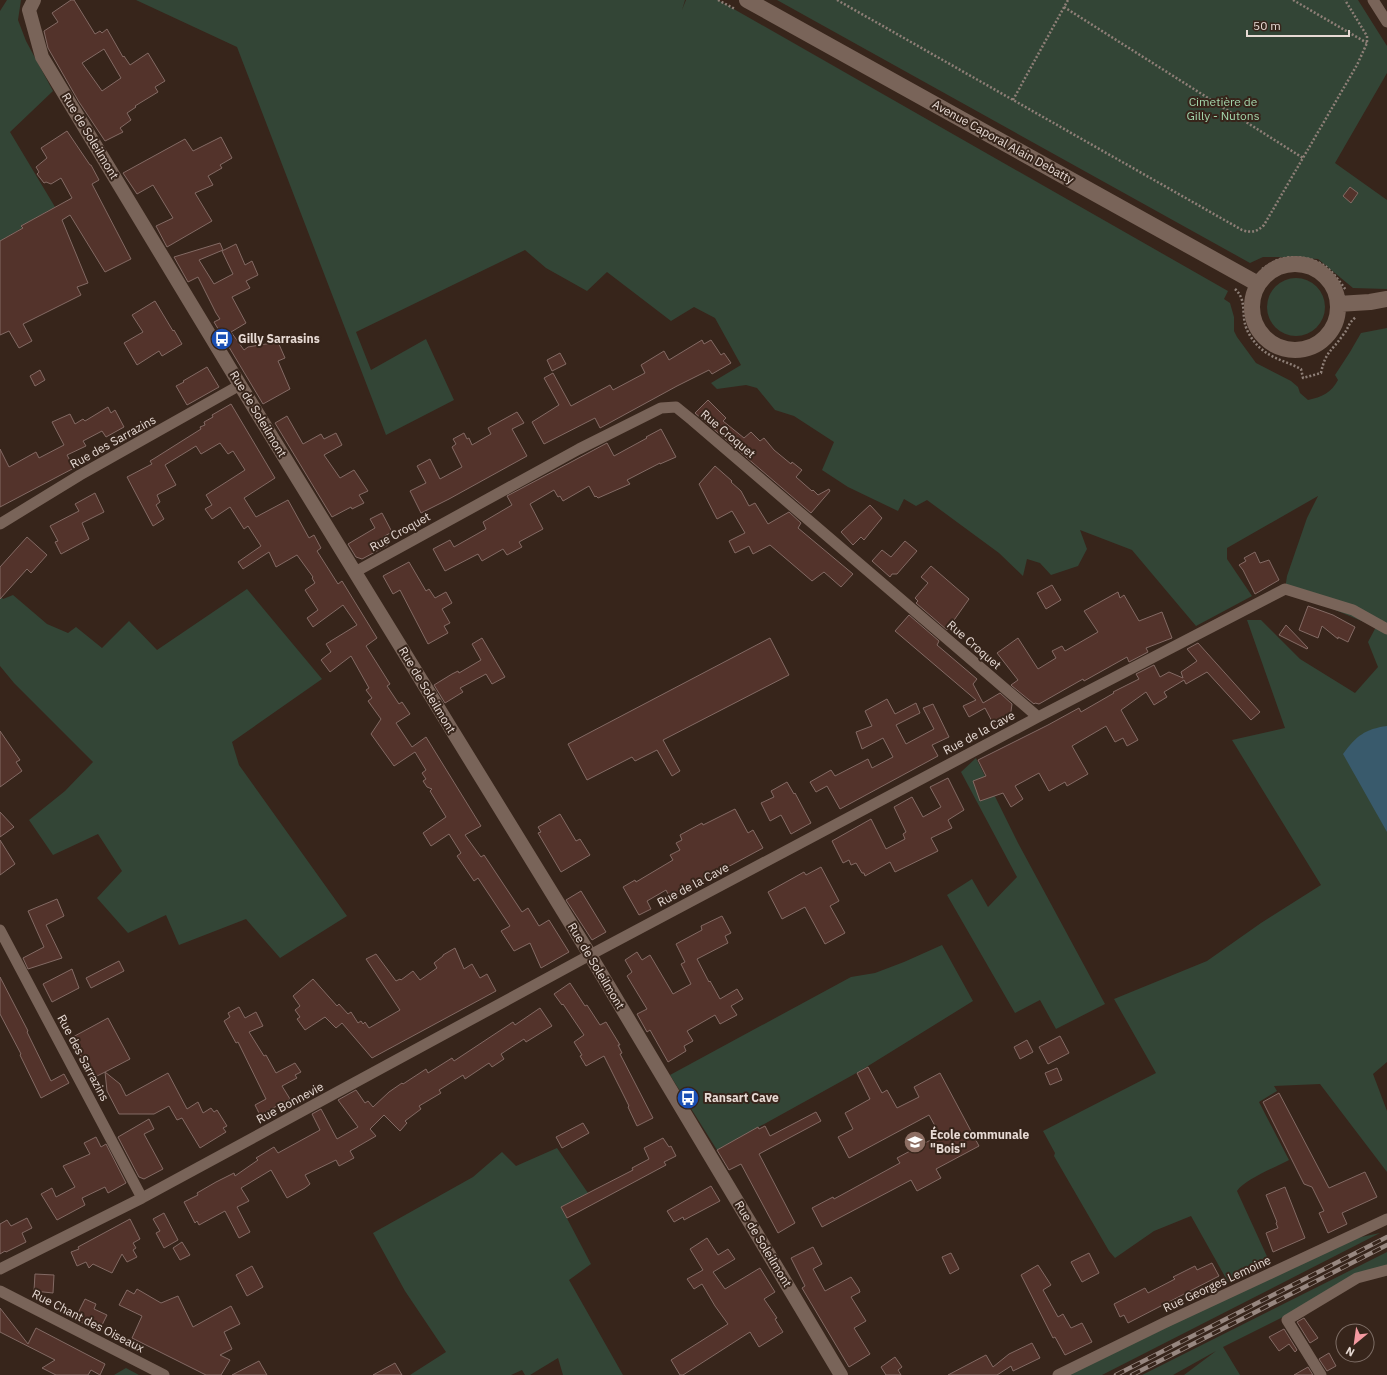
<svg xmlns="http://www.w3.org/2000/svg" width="1387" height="1375" font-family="'IBM Plex Sans',sans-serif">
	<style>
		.green { fill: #334536 }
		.water { fill: #395a6c }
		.building { fill: #53332b; stroke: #836a64; fill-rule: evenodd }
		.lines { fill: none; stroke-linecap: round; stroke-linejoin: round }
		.path { stroke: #8e7f77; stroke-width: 2.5; stroke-dasharray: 2 2; stroke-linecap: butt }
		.minor { stroke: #796459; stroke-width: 11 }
		.tertiary { stroke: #796459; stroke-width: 14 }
		.secondary { stroke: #796459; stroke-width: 16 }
		.rail-casing { stroke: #978780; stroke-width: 4.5 }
		.rail { stroke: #37251b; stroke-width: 3; stroke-dasharray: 9; stroke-linecap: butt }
		.labels { text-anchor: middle; stroke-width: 4; stroke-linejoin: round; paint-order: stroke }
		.park-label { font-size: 12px; fill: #a4d6ac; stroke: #37251b }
		.street-label { font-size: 12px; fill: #e7dad4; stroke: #37251b }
		.poi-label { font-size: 12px; font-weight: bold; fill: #e7dad4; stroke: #37251b; text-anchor: start }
	</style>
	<rect width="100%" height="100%" fill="#37251b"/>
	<!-- green -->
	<path class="green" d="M7,0H21L18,20L26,41L53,91L10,132L55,207L21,226L22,228L0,241V11Z
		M136,0H685L682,10L686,0H718L1228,291L1224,299L1230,303L1234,317V331L1237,337L1256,363L1291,381L1298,387L1300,393L1308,400C1322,397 1331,393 1338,380L1335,375L1350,352L1361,333L1387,328V1062L1373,1074L1387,1111V1172L1320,1084L1274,1086L1277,1091L1259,1102L1289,1160C1276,1167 1244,1180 1237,1191L1270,1263L1228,1282L1191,1216L1154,1231L1115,1258L1109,1251L1054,1156L1055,1153L1043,1131L1156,1073L1114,999L1207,961L1261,923L1321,885L1232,740L1285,728L1247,620H1261L1300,659L1355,693L1378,667L1368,642L1376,627L1285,589L1287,576L1307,518L1318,496L1227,548V559L1252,596L1196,626L1132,550L1080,530L1087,549L1078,566L1051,575L1040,563L1027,559L1023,576L999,553L927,500L916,506L904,499L898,511L848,487L822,470L834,442L794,416L775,410L757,388L746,385L717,389L711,383L741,365L715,318L694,307L671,321L607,272L587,291L546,268L525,250L356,332L371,370L426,339L454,400L386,435L237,47Z
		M777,0H1358L1387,46V73L1335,163L1387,200V289L1353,288L1318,259L1280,257H1263L1250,263Z
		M1267 307a29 29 0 1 1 58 0a29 29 0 1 1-58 0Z
		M247,589L322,679L232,742L239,765L347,916L280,958L246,919L179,945L166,915L128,933L97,898L122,871L98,834L53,855L29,820L65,791L93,762L14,683L0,666V596L3,599L13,595L47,624L68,633L76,627L102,648L129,621L157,650Z
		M976,758L1018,843L1105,1004L1056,1029L1040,1000L1015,1013L947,895L972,879L988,907L1017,877L961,772Z
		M942,945L973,1001L860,1071L717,1150L670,1075L851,977L875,973L904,962Z
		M557,1148L588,1193L561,1207L591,1264L569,1280L623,1375H563L558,1358L530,1375H525L522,1370L511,1375H410L446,1352L405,1291L373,1233L473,1177L502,1152L516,1166Z
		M1380,1233L1102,1375H1058L1338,1242Z
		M1387,1252V1271L1357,1280L1223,1347L1240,1375H1184L1216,1351L1173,1375H1142Z
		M126,1368L139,1375H114Z"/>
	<!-- water -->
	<path class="water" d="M1387,726V832L1343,754C1356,736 1365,729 1387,726Z"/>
	<!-- building -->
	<path class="building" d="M71,0H74L95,34L100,31L102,33L107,29L123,57L124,56L130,65L148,53L165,81L155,87L158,92L135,106L136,107L127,113L131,120L120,128L123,132L105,141L79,102L48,48L44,31L58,22L52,13ZM104,49L121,78L102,91L82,63Z
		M67,131L90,165H91L99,180L92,184L131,259L105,272L70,215L62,220L88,283L77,287L81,295L23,324L32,341L19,348L9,331L0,335V241L23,228L21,226L72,198L61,178L51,184L46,182L44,183L37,174L39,172L36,167L47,158L41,148Z
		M221,137L232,158L220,165L222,168L208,176L213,185L195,193L212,221L167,247L156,226L173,218L153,185L137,194L123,173L185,139L193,151Z
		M1350,187L1358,193L1351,203L1343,196Z
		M220,243L223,250L199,260L214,284L233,274L222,251L236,244L245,265L252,261L258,275L246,281L250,288L232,297L246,323L231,332L244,350L248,347L278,342L285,358L278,361L290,389L263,404L214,322L220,319L216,313L198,277L188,282L174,257Z
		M155,301L173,331L174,330L182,344L162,356L159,351L137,365L124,343L143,332L132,315Z
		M702,340L704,344L711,340L721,355L724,353L731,363L712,374L709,370L677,386L600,428L595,418L544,444L532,422L559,405L544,378L553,373L571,406L610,385L613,390L645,373L641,365L664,351L669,360Z
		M560,353L566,364L552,371L547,360Z
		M207,367L219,387L187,405L176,386L184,382L183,381Z
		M40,370L45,380L35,386L30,376Z
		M708,400L726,418L723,421L744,438L751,432L760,441L764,438L774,450L791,464L792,462L802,470L796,477L812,491L813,490L818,495L829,489L830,491L811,513L695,413Z
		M231,404L275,478L244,498L256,517L288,500L309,538L314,535L321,548L317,551L338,584L342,581L377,638L366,646L390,684L387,686L399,704L402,702L410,714L396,723L412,747L426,737L481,826L465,835L481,857L484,855L522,912L528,908L539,926L549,920L569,952L541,968L530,943L514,951L501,931L510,926L478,878L474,881L457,856L461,853L449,834L431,846L423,833L446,817L430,791L432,789L427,787L423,781L426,779L422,773L426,770L415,752L394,766L371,734L381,719L368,701L372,698L366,690L369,688L351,656L330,672L321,660L331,652L326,644L357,625L343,605L313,627L307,618L318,610L305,590L315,583L312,578L313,577L297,555L276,567L269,552L243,569L238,562L261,546L248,526L244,529L230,507L212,519L205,509L212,505L206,495L245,470L233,451L228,454L220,443L201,454L196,446L165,465L176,485L157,495L160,502L156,505L164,519L153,526L127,477L152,464L150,461L155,458L201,429L200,427L205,425L204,422L213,417L212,415Z
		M108,407L111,413L115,410L124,427L106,437L102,431L83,441L86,446L67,455L74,468L0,507V449L9,467L36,452L39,458L64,445L52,422L70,414L75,424L83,419L85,421Z
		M517,412L524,423L512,429L527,456L449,499L421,513L410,491L426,483L417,466L430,459L440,479L462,467L452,447L456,444L453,439L464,433L467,439L469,438L472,445L491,434L488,428Z
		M287,416L303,444L321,434L324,439L336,433L342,445L324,455L340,478L354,470L368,491L359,495L364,503L352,509L351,507L332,517L275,423Z
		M661,429L676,457L660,464V463L627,480L630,484L598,498L596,496L595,497L589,486L563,501L560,496L558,497L554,490L530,504L543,529L519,542L522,547L507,555L503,549L482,561L478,554L445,571L433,549L450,540L454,547L486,529L483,522L512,505L507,496L607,443L614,456L647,438L646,437Z
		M715,466L732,481L731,482L741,491L749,506L755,503L768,524L789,512L801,523L798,528L853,574L841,587L824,572L812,581L770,545L753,554L749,546L735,553L729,541L745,533L732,511L717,519L699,484Z
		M95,493L104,512L82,523L89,539L61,554L55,542L58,541L50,526L79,511L75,504Z
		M870,505L882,518L864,540L861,537L853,545L841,532Z
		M382,513L392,532L383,537L388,545L362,559L356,557L348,544L375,528L370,519Z
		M27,537L47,555L31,573L27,569L0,599V567Z
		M905,541L917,551L897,574H892L890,577L872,561L882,550L891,557Z
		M1255,552L1260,563L1269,560L1279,580L1255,594L1243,570L1239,565L1246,561L1244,558Z
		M409,562L426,591L429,589L435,598L446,592L452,603L442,609L450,623L444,626L448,633L428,644L400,590L393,594L383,576Z
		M931,566L969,599L947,630L916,603L918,601L915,598L928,583L921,577Z
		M1052,585L1061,600L1046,609L1037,593Z
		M1118,592L1120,598L1124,595L1139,621L1162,612L1172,638L1146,648L1148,652L1129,662L1127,657L1084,681L1083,679L1039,704L1035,703L1034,704L1012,686L1011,685L1018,680L997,653L1018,638L1038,669L1056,658L1052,651L1062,646L1065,651L1098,632L1084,611Z
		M1308,606L1333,615L1355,627L1348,642L1338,637V639L1322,626L1318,638L1299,630Z
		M909,615L939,641L937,645L977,679L973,684L983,703L1000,693L1012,704L1010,719L995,727L985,708L969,717L963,706L976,700L895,631Z
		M1286,625L1308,648L1307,649L1279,635Z
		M482,638L505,677L492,684L486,674L460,688L463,692L445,703L434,685L452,674L458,671L459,673L481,660L472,644Z
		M770,638L789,675L663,740L680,771L672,776L657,750L635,761L632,757L587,780L568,744Z
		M1198,643L1260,712L1251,720L1207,672L1186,684L1184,680L1164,692L1167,697L1154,705L1146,692L1121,710L1138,740L1127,746L1123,738L1115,742L1106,726L1072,746L1088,774L1067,786L1065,782L1049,791L1039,773L1015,786L1023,799L1011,807L1003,793L980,801L973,781L986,776L978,760L1048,725L1079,708L1081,712L1114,693L1113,692L1139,679L1136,674L1154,665L1160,677L1169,672L1183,678L1181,672L1197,661L1187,649Z
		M887,699L895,714L916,703L920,713L896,725L906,744L934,729L923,708L933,704L949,737L932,745L938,756L840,809L827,786L816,792L810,782L831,770L835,776L868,759L872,768L893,757L883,738L862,749L856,732L872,726L865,711Z
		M0,731L20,760L16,762L22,771L0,787Z
		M948,778L964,810L948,820L952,828L931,838L938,851L895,872L890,862L865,876L864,873H862L856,863L851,865L849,860L843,863L832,841L871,819L886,849L905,839L903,834L906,832L894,807L912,797L923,817L941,807L930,787Z
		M787,782L794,794L795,793L811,823L791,834L781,815L770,821L761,803L774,797L771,791Z
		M735,809L748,833L753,830L763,848L670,898L666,890L647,901L651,909L639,915L623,887L635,880L636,882L673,860L670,855L680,850L676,843L682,840L680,835L702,823L703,825Z
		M0,812L14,827L0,837Z
		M560,814L576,841L580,839L590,855L561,872L538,833L541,832L538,827Z
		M0,840L15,864L0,875Z
		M821,867L839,901L830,906L845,933L825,944L805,907L782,919L768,892L804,872L806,875Z
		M581,891L606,932L592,940L566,900Z
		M57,899L64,916L46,925L62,958L28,969L23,958L44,947L28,911Z
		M722,916L731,933L725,936L728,943L697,959L709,982L710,981L720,999L737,989L743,999L731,1006L737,1015L720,1024L715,1015L687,1031L693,1041L684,1046L686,1051L668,1062L650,1030L647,1032L637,1014L647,1009L627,976L632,972L625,960L637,952L642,960L650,955L673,994L691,984L681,964L685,962L676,944L702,930L701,926Z
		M455,948L464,969L472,964L480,978L487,974L496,991L372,1058L342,1023L336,1028L325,1017L305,1030L297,1019L300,1017L295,1010L300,1006L293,996L313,979L337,1006L339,1004L348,1014L351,1012L358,1023L361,1021L363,1024L365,1022L369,1028L400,1010L366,959L376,954L396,981L400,979L401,980L413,971L420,980L437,968L434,963L443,956V955Z
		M119,961L124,971L91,988L86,978Z
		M72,969L79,988L52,1002L43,984Z
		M0,977L28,1031L27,1032L51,1081L64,1074L69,1083L41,1098L20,1055L21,1054L0,1014Z
		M570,983L585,1006L587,1005L600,1025L606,1022L620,1045H618L622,1053L620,1054L653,1118L637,1126L628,1107L629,1106L604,1056L586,1066L580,1056L582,1055L574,1042L584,1035L563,1004L562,1005L554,994Z
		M239,1007L245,1018L256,1012L263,1026L249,1032L264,1056L266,1055L276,1073L295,1063L301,1072L295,1075L297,1078L282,1086L290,1099L260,1115L255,1105L266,1099L238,1042L236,1043L224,1021L230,1017L228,1013Z
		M540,1008L552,1026L526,1042L524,1039L501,1054L504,1059L492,1067L489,1063L465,1079L463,1075L439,1090L441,1093L419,1106L421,1109L405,1121L407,1123L400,1131L384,1115L370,1129L376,1136L350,1151L354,1158L339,1166L336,1160L305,1175L310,1184L305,1188L287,1198L271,1170L241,1188L249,1201L237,1207L250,1232L239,1238L225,1211L199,1225L197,1221L195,1223L184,1202L198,1195L197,1193L216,1182L234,1173L235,1176L258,1160L256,1158L274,1147L278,1153L320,1130L312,1114L321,1109L337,1139L358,1127L338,1100L356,1090L365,1103L368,1101L373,1107L389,1092L402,1083L403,1084L426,1069L428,1073L452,1058L454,1061L513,1022L515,1025Z
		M108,1018L130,1059L105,1072L120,1084L126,1096L168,1073L187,1109L198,1102L203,1113L211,1108L214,1112L217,1110L227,1126L223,1128L226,1132L200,1148L182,1118L177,1120L169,1106L154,1114H119L107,1091L105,1072L93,1078L71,1038Z
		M1060,1036L1069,1053L1048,1064L1039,1047Z
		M1027,1040L1033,1052L1020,1059L1014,1047Z
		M868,1067L882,1093L887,1090L897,1108L919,1097L914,1087L940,1073L979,1146L936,1169L941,1178L917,1191L911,1180L822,1227L812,1208L833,1197L834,1199L900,1163L897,1158L940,1135L929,1115L849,1158L838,1137L853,1129L845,1113L870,1099L857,1073Z
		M1057,1068L1062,1080L1050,1085L1045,1073Z
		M1279,1093L1329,1188L1365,1172L1377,1197L1342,1213L1347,1224L1328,1233L1319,1213L1324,1211L1312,1187L1304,1184L1263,1102Z
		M816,1112L821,1121L759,1154L795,1223L778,1233L741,1164L729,1170L717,1150L758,1127L759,1129L765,1126L770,1136Z
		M149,1119L154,1129L144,1134L163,1169L144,1179L139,1177L118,1137Z
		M583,1123L589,1133L562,1148L556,1137Z
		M96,1137L101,1147L106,1144L126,1183L108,1193L105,1187L82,1198L85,1205L57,1220L41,1194L52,1188L56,1197L75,1187L63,1166L90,1154L84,1143Z
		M663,1138L669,1147L671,1146L676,1156L664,1162L666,1165L567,1218L561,1207L633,1170L632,1168L649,1159L644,1148Z
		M711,1186L720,1201L684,1220L683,1217L674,1222L667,1211Z
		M1285,1187L1305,1238L1273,1252L1266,1233L1278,1228L1276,1223L1277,1222L1266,1195Z
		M164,1213L178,1240L164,1248L156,1233L160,1231L153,1219Z
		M27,1218L32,1228L22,1233L26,1242L6,1252L5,1251L0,1254V1224L7,1220L11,1226Z
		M130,1219L140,1239L133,1243L136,1248L133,1250L137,1257L127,1262L122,1254L112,1273L93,1264L89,1268L86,1262L77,1266L71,1252L79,1249L78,1247Z
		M707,1238L718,1255L728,1249L735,1259L713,1272L725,1289L760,1268L775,1292L764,1299L777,1318L775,1319L783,1332L759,1347L750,1332L683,1375H680L671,1360L728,1324L715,1306L702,1284L694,1289L687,1279L703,1270L690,1249Z
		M182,1242L190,1255L180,1260L173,1248Z
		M813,1247L822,1264L813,1269L825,1291L851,1277L859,1289L860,1292L851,1297L866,1321L854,1328L870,1354L849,1367L802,1288L805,1286L791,1258Z
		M951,1253L959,1269L950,1274L942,1257Z
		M1089,1253L1099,1273L1082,1282L1071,1262Z
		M1212,1263L1219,1276L1128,1323L1124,1315L1120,1317L1114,1304L1145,1288L1148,1293L1175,1279L1173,1277L1195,1266L1197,1270Z
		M1038,1265L1051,1285L1043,1290L1058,1317L1063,1314L1071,1328L1082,1323L1092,1342L1065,1355L1055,1337L1053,1338L1021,1275Z
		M252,1266L263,1287L247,1296L236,1275Z
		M35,1274L54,1275L53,1293L34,1291Z
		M137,1289L161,1303L178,1296L193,1327L231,1306L240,1324L224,1332L232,1349L220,1355L230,1360L221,1375H206L132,1338L142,1316L119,1305L127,1290L134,1294Z
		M85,1299L96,1304L94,1309L107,1315L99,1331L75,1319Z
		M0,1308L28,1344L36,1328L105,1364L100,1375L91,1370L88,1375H56L42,1368L55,1360L0,1332Z
		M1304,1318L1318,1338L1310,1343L1297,1322Z
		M1284,1329L1297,1350L1295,1352L1289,1344L1279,1351L1269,1337Z
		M1032,1343L1040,1358L1013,1371L1011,1366L997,1375H948L986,1355L993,1367L1009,1354Z
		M1329,1353L1336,1366L1327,1371L1319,1359Z
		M895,1357L902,1367L898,1370L901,1375H886L881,1367Z
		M259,1361L267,1375H232Z
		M395,1363L402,1375H373Z
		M1308,1367L1313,1375H1294Z"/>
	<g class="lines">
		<!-- path -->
		<path class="path" d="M718,0L735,9
			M837,0L1242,230C1251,233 1257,232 1264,225L1357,65L1367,43V36L1345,0
			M1293,0L1367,43
			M1064,7L1303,158
			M1013,100L1068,0
			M1262,269C1266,267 1271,263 1275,261C1290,254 1312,257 1325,266C1333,272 1340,282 1346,290
			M1235,289C1246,299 1242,311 1245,324C1246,329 1250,336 1253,340C1266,358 1284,360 1301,369L1303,378L1321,373C1325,352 1332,351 1343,335C1349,328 1348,323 1356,317"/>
		<!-- minor -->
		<path class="minor" d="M1373,0L1387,22
			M0,524L80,475L240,385
			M355,572L579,449L661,408L676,407L692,420L1038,717
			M0,930L142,1198
			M0,1269L142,1198L590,955L1038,717L1285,589L1353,610L1387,629
			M0,1291L164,1375
			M1058,1375L1164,1323L1387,1219
			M1321,1375L1287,1320L1357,1278L1387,1270"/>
		<!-- tertiary -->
		<path class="tertiary" d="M34,0L29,10L42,57L240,385L590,955L841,1375"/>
		<!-- secondary -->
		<path class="secondary" d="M747,0L1258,284
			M1252 307a43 43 0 1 1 86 0a43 43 0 1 1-86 0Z
			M1338,304L1370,302L1387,299"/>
		<!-- rail casing -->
		<g class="rail-casing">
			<path id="rail" d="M1116,1375L1387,1237
				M1132,1375L1387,1245"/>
		</g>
		<!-- rail -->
		<use href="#rail" class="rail"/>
	</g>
	<!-- icons -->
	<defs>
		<g id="bus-disc" transform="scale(1.15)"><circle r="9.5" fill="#1a4fb4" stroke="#37251b"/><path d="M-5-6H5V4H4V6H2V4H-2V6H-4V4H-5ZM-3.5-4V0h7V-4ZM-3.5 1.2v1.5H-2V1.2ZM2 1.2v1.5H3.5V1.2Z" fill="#fff"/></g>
		<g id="school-disc" transform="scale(1.15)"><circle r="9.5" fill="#8d6e63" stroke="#37251b"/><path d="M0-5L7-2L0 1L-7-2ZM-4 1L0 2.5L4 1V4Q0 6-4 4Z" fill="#fff"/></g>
	</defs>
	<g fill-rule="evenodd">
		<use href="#bus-disc" x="222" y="339"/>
		<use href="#bus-disc" x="688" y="1098"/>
		<use href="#school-disc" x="915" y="1142"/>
	</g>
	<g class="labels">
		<!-- park labels -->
		<g class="park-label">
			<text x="1223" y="106">Cimetière de<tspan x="1223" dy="14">Gilly - Nutons</tspan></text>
		</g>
		<!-- street labels -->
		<g class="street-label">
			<text transform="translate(90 136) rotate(59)" y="4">Rue de Soleilmont</text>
			<text transform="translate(1003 142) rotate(29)" y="4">Avenue Caporal Alain Debatty</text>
			<text transform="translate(258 414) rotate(59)" y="4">Rue de Soleilmont</text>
			<text transform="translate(728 434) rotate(40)" y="4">Rue Croquet</text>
			<text transform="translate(113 442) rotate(-29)" y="4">Rue des Sarrazins</text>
			<text transform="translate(400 532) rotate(-29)" y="4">Rue Croquet</text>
			<text transform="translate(974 645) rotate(41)" y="4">Rue Croquet</text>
			<text transform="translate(427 690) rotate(59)" y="4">Rue de Soleilmont</text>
			<text transform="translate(979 733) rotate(-28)" y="4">Rue de la Cave</text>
			<text transform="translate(693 885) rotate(-28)" y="4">Rue de la Cave</text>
			<text transform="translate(596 966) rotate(59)" y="4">Rue de Soleilmont</text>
			<text transform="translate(83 1058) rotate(62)" y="4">Rue des Sarrazins</text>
			<text transform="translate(290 1103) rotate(-28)" y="4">Rue Bonnevie</text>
			<text transform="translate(763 1244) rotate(59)" y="4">Rue de Soleilmont</text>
			<text transform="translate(1217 1284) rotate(-25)" y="4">Rue Georges Lemoine</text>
			<text transform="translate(88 1321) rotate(27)" y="4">Rue Chant des Oiseaux</text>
		</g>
		<!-- poi labels -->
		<g class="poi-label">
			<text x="238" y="343">Gilly Sarrasins</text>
			<text x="704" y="1102">Ransart Cave</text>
			<text x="930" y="1139">École communale<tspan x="930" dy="14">"Bois"</tspan></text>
		</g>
	</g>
	<!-- north arrow -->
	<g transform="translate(1355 1343) rotate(209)"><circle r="19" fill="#37251b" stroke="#7d6d65"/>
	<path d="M0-3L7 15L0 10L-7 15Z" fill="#f49aa1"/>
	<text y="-6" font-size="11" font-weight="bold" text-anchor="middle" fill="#e7dad4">N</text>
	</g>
	<!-- scale -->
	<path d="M1247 30v6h102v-6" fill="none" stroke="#e7dad4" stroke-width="2"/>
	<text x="1253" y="30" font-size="12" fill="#e7dad4" stroke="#37251b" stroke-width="3" paint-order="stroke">50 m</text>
</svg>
